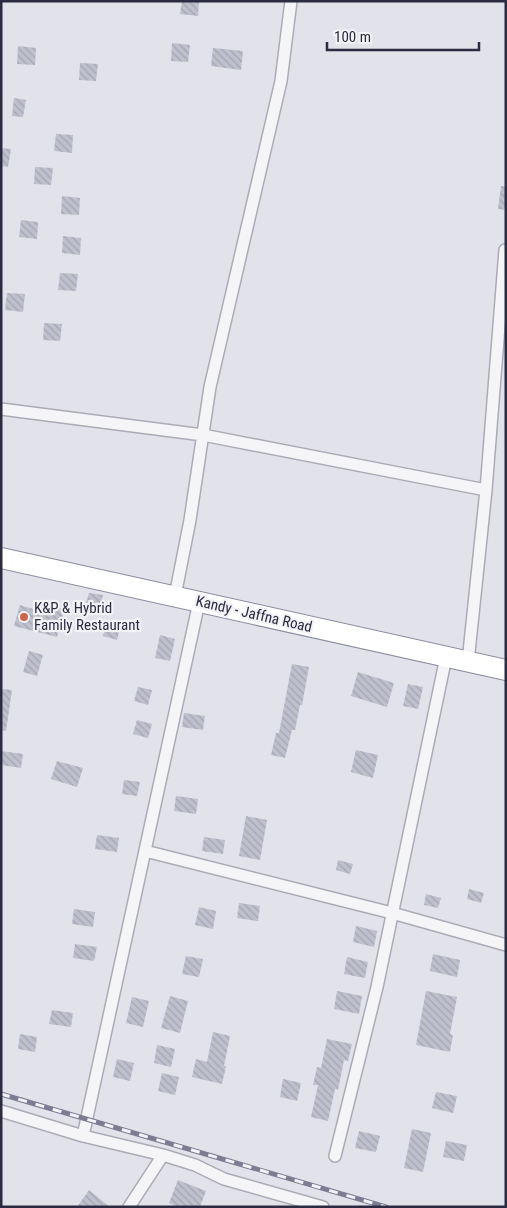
<svg xmlns="http://www.w3.org/2000/svg" width="507" height="1208" font-family="'Roboto Condensed',sans-serif">
	<style>
		.building { fill: url(#building-back-hatch) }
		.lines { fill: none; stroke-linecap: round; stroke-linejoin: round }
		.street-casing { stroke: #ababb7; stroke-width: 14 }
		.highway-casing { stroke: #8a8ba0; stroke-width: 22 }
		.street { stroke: #f5f5f8; stroke-width: 11 }
		.highway { stroke: #fff; stroke-width: 20 }
		.rail-casing { stroke: #7c7c93; stroke-width: 5 }
		.rail { stroke: #f2f2f7; stroke-width: 3; stroke-dasharray: 9; stroke-linecap: butt }
		.poi-dot { fill: #ca664c; stroke: #f2f2f7; stroke-width: 2 }
		.labels { text-anchor: middle; stroke-width: 4.5; stroke-linejoin: round; paint-order: stroke }
		.poi-label { font-size: 15px; fill: #2b2b41; stroke: #f2f2f7; text-anchor: start }
		.street-label { font-size: 15px; fill: #2b2b41; stroke: #f2f2f7 }
	</style>
	<defs>
		<pattern id="building-back-hatch" width="6" height="6" patternUnits="userSpaceOnUse" patternTransform="scale(1.25)"><rect width="6" height="6" fill="#bfc0cd"/><path d="M-1 5l2 2M0 0l6 6M5-1l2 2" fill="none" stroke="#a4a5b1"/></pattern>
	</defs>
	<rect width="100%" height="100%" fill="#e2e2ea"/>
	<!-- building -->
	<path class="building" d="M182,1H199L198,16L180,14Z
		M172,43L190,45L188,62L171,61Z
		M18,46L36,48L35,65L17,64Z
		M213,48L243,51L241,70L211,66Z
		M80,63L98,64L96,81L79,80Z
		M14,98L26,100L23,117L12,116Z
		M56,134L73,135L72,153L54,151Z
		M1,148L11,149L8,167L1,166Z
		M35,167L53,168L51,185L34,184Z
		M501,186H506V210L498,209Z
		M62,196L80,198L79,215L61,214Z
		M21,220L38,222L37,239L19,237Z
		M63,236L81,238L80,255L62,253Z
		M60,273L78,274L76,291L58,290Z
		M7,293L25,294L23,312L5,310Z
		M44,323L62,324L60,341L43,340Z
		M89,593L103,595L99,611L85,606Z
		M42,604L64,609L57,637L14,626L20,605L40,611Z
		M107,622L121,625L117,640L103,636Z
		M160,635L175,639L170,661L155,658Z
		M29,651L43,655L37,676L23,672Z
		M292,664L309,667L302,705H300L295,730H292L285,758L271,755L276,733H279Z
		M358,672L394,683L387,707L351,696Z
		M408,684L423,687L418,709L403,706Z
		M138,687L152,690L148,705L134,701Z
		M1,689L12,690L6,731L1,730Z
		M184,713L205,716L203,730L182,727Z
		M137,720L152,724L148,738L133,734Z
		M356,750L378,755L373,778L351,772Z
		M1,751L23,754L21,768L1,765Z
		M57,761L83,768L77,787L51,779Z
		M124,780L140,782L137,796L122,794Z
		M176,796L198,799L196,814L174,811Z
		M246,816L267,820L260,860L239,856Z
		M97,835L119,838L117,852L95,849Z
		M204,837L225,840L223,854L202,851Z
		M338,860L353,864L350,874L336,870Z
		M469,889L484,893L481,903L467,899Z
		M426,894L441,898L438,908L424,905Z
		M239,903L260,906L258,921L237,918Z
		M199,907L216,911L213,929L195,925Z
		M74,909L95,912L93,927L72,924Z
		M356,926L377,931L374,947L353,942Z
		M75,944L97,947L94,961L73,958Z
		M433,954L460,960L457,977L430,971Z
		M186,956L203,959L199,977L182,974Z
		M347,957L368,962L365,978L344,974Z
		M337,991L362,996L359,1014L334,1009Z
		M426,991L457,997L450,1034L453,1035L450,1052L416,1045Z
		M170,996L188,1001L180,1033L161,1028Z
		M132,997L149,1001L143,1027L126,1023Z
		M52,1010L73,1013L71,1027L49,1024Z
		M213,1032L230,1036L224,1066H226L222,1084L192,1077L196,1059L207,1062Z
		M20,1034L37,1037L35,1052L18,1049Z
		M327,1039L352,1044L348,1061L344,1060L338,1090L335,1089L328,1121L311,1117L318,1085H313L317,1067L321,1068Z
		M157,1045L175,1049L171,1067L154,1063Z
		M117,1059L134,1063L130,1081L113,1077Z
		M162,1073L179,1077L175,1095L158,1091Z
		M283,1079L301,1083L297,1101L280,1097Z
		M436,1092L457,1096L453,1113L432,1108Z
		M412,1129L431,1133L423,1172L404,1168Z
		M359,1131L380,1136L376,1152L355,1148Z
		M446,1141L467,1145L464,1161L443,1157Z
		M178,1180L206,1191L200,1207H177L169,1203Z
		M89,1190L110,1207H77Z"/>
	<g class="lines">
		<!-- street casing -->
		<g class="street-casing">
			<path id="street" d="M1,409L203,435L486,490
				M175,596L190,520L210,387L281,81L291,1
				M468,662L486,490L505,250
				M145,851L392,913L506,945
				M1,1111L83,1136L163,1155L195,1165L224,1179L323,1207
				M83,1136L199,602
				M335,1156L377,987L446,657
				M129,1207L163,1155"/>
		</g>
		<!-- highway casing -->
		<g class="highway-casing">
			<path id="highway" d="M1,558L506,670"/>
		</g>
		<!-- street -->
		<use href="#street" class="street"/>
		<!-- highway -->
		<use href="#highway" class="highway"/>
		<!-- rail casing -->
		<g class="rail-casing">
			<path id="rail" d="M1,1094L386,1207"/>
		</g>
		<!-- rail -->
		<use href="#rail" class="rail"/>
	</g>
	<!-- markers -->
	<circle class="poi-dot" cx="24" cy="617" r="5"/>
	<g class="labels">
		<!-- poi labels -->
		<g class="poi-label">
			<text x="34" y="613">K&amp;P &amp; Hybrid<tspan x="34" dy="17">Family Restaurant</tspan></text>
		</g>
		<!-- street labels -->
		<g class="street-label">
			<text transform="translate(254 614) rotate(13)" y="5">Kandy - Jaffna Road</text>
		</g>
	</g>
	<!-- border -->
	<rect width="507" height="1208" fill="none" stroke="#2b2b41" stroke-width="5"/>
	<!-- scale -->
	<path d="M327 42v8h152v-8" fill="none" stroke="#2b2b41" stroke-width="2.5"/>
	<text x="334" y="42" font-size="15" fill="#2b2b41" stroke="#f2f2f7" stroke-width="4" paint-order="stroke">100 m</text>
</svg>
